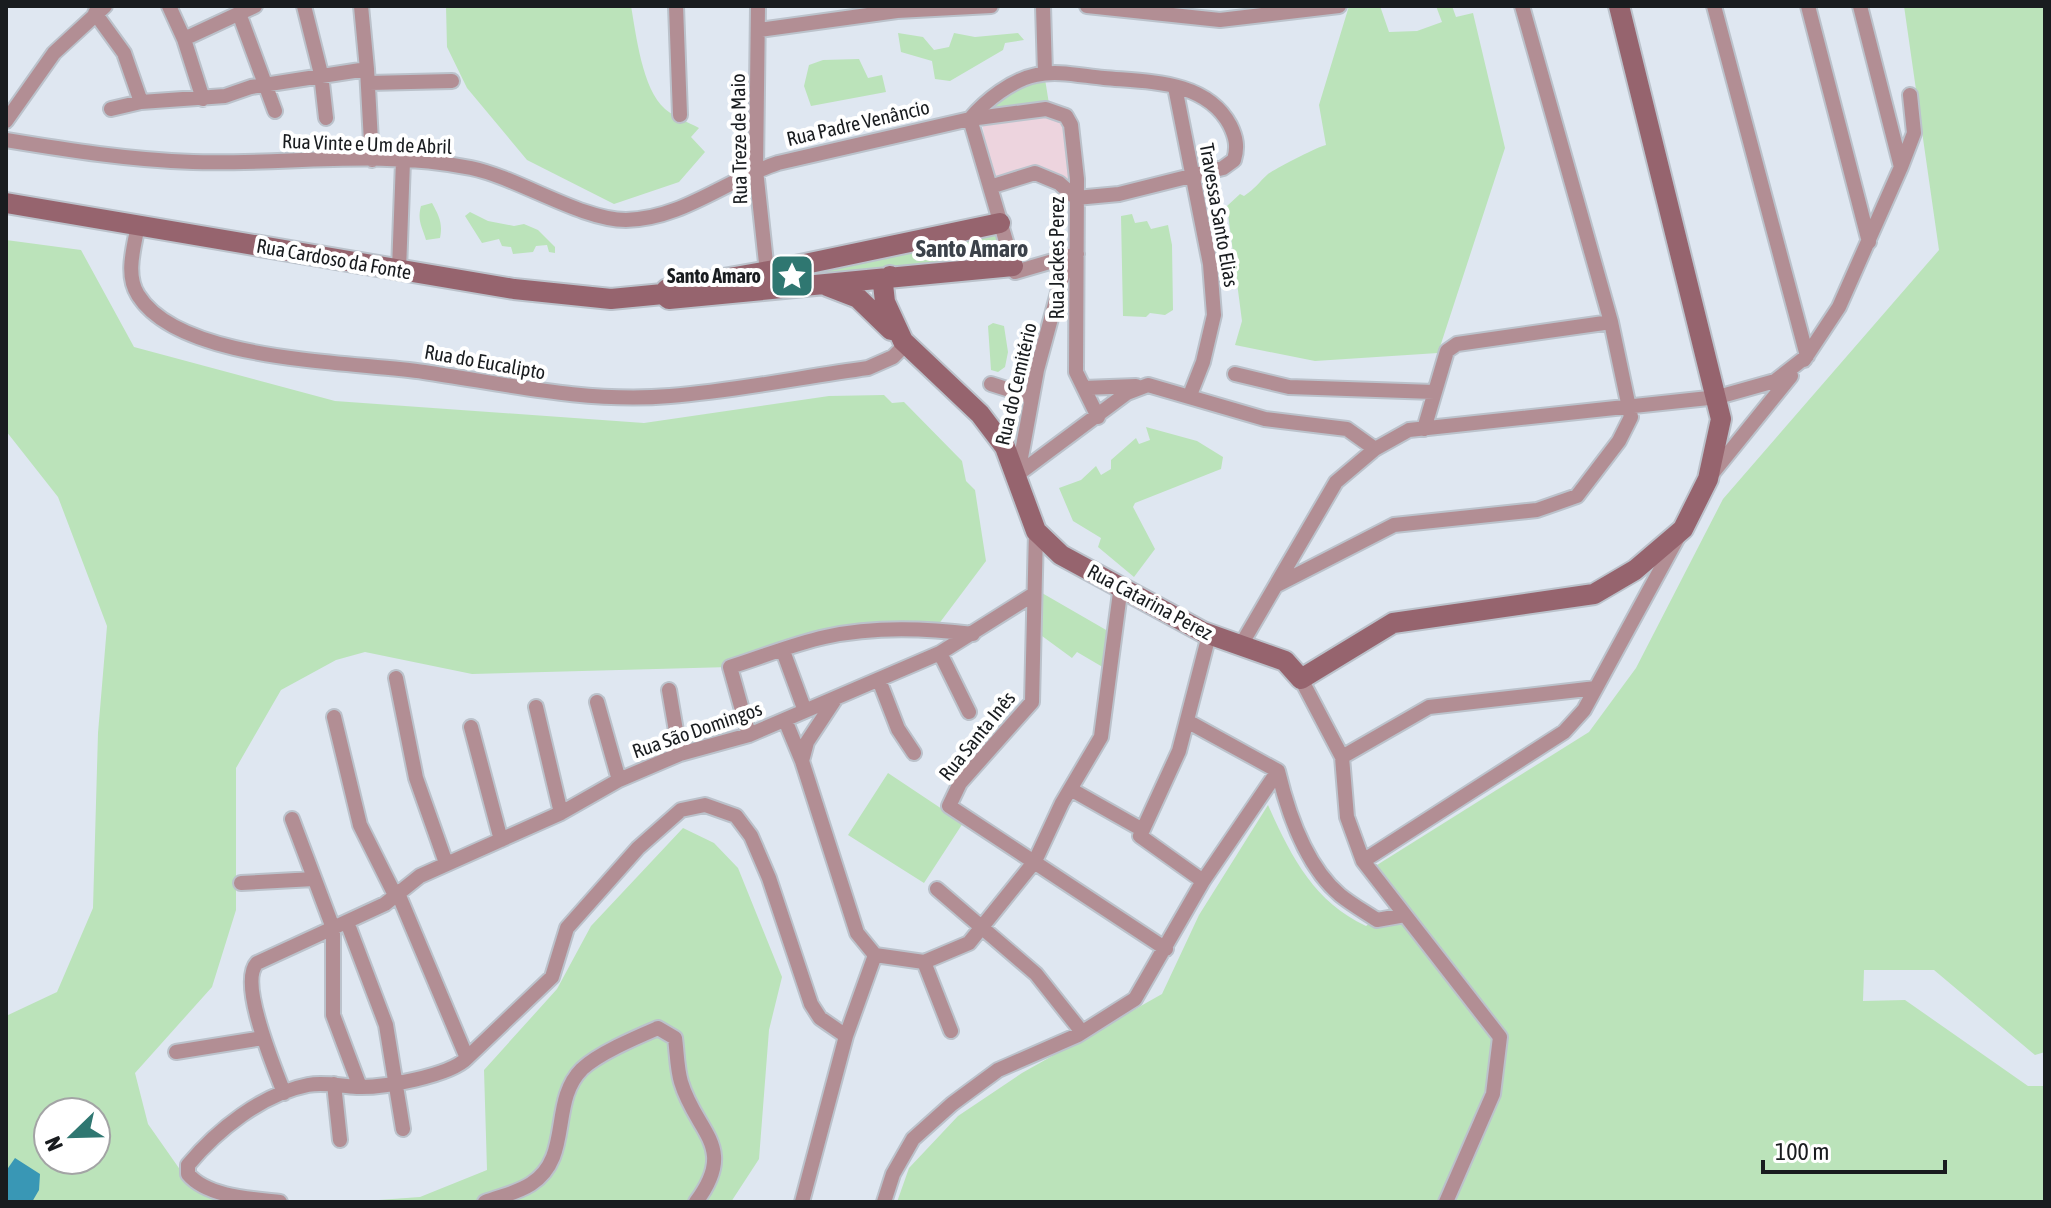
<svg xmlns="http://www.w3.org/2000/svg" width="2051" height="1208" font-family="'Asap Condensed',sans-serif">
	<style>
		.education { fill: #edd4de }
		.green { fill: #bbe3ba; fill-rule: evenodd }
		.water { fill: #3997b5 }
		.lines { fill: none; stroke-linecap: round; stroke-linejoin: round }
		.street-casing { stroke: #bbc2cb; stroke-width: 18 }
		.secondary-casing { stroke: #bbc2cb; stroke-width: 24 }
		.street { stroke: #b28e94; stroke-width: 14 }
		.secondary { stroke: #96646e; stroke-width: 20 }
		.labels { text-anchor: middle; stroke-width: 8; stroke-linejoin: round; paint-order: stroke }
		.street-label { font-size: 20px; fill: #191c1f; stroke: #fff }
		.poi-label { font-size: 20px; font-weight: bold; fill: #191c1f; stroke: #fff; text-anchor: end }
		.quarter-label { font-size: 24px; font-weight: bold; fill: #3c424a; stroke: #fff }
	</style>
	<rect width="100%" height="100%" fill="#dfe7f1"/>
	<!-- education -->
	<path class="education" d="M1047,112L1064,118L1073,176L1066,179L1044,167H1035L992,180L982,123Z"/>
	<!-- green -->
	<path class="green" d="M446,6H631C636,34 642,89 665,109C674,117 688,122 699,128L691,137L705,152L679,182L614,204L527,160L467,88L447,47Z
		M1349,6H1380L1389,32L1417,31L1442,22L1436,6H1452L1456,17L1473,13L1505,148L1438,353L1315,361L1235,345L1242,321L1227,206L1240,194L1244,196C1255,189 1259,182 1268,174C1273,170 1319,146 1326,145L1319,105Z
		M1904,6H2045V1052L2035,1055L1934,970H1864L1863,1001L1905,1000L2028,1086H2045V1202H897L909,1168L958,1116L1022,1073L1162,994L1199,915L1268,805C1291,856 1313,901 1366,926L1402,898L1377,865L1589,732L1636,668L1723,499L1939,250Z
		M898,33L923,37L934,50L949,47L954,33L975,37L1018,33L1024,40L1005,43L1003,50L950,81L935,79L932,61L901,52Z
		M859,59L868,78L882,75L886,92L811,106L804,86L809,65L823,60Z
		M1045,79L1049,104L980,114L982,109L1025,83Z
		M432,203C439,216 443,223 440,238L426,240C422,226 417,221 421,206Z
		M470,212L488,221L514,226L524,224L538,230L555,247V253L549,252L547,245L536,246L533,252L513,254L511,247L502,246L499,239L482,243L465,216Z
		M1132,214L1135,223L1147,221L1151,229L1168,225L1172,245L1173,310L1165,315L1150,313L1146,317L1123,316L1121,216Z
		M997,231L1004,259L788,282L786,274Z
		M6,240L81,250L134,347L335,401L644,423L829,396L884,395L892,403L904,402L962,461L966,481L975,490L986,561L935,629L859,632L730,667L472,674L365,652L336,660L281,690L236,768V910L212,987L135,1073L148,1124L188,1181L275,1202H6V1016L57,992L93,908L98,733L107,626L58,497L6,431ZM48,1112H96V1160H48Z
		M993,323L1004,326L1008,352L1005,367L998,372L991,370L988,326Z
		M1146,427L1197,441L1223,457L1221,469L1135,503L1133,507L1155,549L1134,577L1098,547L1101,538L1073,521L1059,488L1081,480L1096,466L1101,475L1111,469V460L1136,438L1139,444L1150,440Z
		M1042,593L1120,638L1106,669L1077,652L1072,658L1042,636Z
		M888,773L963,823L924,883L848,835Z
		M683,828L714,843L738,868L782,977L769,1030L759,1159L731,1202H351L420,1197L487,1170L484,1070L557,989L591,926Z"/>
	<!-- water -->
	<path class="water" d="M15,1158L40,1174L39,1190L32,1202H6V1171Z"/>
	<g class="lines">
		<!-- street casing -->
		<g class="street-casing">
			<path id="street" d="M169,6L184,39L255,6
				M304,6L321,74L326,118
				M361,6L367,69
				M676,6L680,115
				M758,6L756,170L767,272
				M1043,6L1045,73
				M1087,6L1220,20L1339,6
				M1808,6L1869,242
				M95,13L124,53L141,102
				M240,16L275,111
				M759,30L897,11L991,6
				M184,39L203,99
				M369,83L452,81
				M1175,87L1210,264L1214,315L1203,362L1190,395
				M111,109L141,102L225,96L251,87L367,69L372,160
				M970,119C986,100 1012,80 1036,75C1057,70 1082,76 1104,78C1148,82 1206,80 1230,125C1236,137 1238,147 1234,160L1223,168L1119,194L1076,198L1059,183L1035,173L990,187
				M970,119L1046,109L1066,116L1071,125L1077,179L1076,372L1098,417
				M6,121L54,53L105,6
				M6,140C67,150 130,160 193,162C284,165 380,149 471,168C519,178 581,220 626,220C682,219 726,180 778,163L970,119L1015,272L1077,254
				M1901,167L1914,133L1910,95
				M138,225C134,247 125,275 138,295C180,363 352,361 424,372C506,384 586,403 670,396C736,391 802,377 868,368L893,357L906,344
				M399,270L403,161
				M1804,360L1839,307L1901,167L1860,6
				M1235,374L1289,387L1434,392
				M991,384L1032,397
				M1084,388L1136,386
				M1424,429L1447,351L1457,344L1611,322
				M1018,474L1037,370L1068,256
				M1017,475L1127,393L1148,385L1265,419L1347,429L1375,449
				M1711,475L1791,376
				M1036,531L1032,702L960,783L949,806L1166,949
				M1277,585L1394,525L1537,510L1577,496L1619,441L1631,417L1611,322L1522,6
				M1241,645L1336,482L1375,449L1409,430L1718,397L1775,381L1807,356L1714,6
				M783,651L805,711
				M940,653L969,712
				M396,678L416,778L446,863
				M1301,679L1342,757L1347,817L1363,861L1500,1037L1493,1094L1446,1202
				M879,680L898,729L914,753
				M669,690L680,754
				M597,702L619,780
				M536,707L561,813
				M334,717L360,825L394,893
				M785,720L802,761L857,933L875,955L924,962L969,943L1035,861L1062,803L1101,737L1121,585
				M1187,721L1278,771
				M471,727L501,840
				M749,735L730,667C762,657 793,644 825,637C873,626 925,628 973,634
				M1342,757L1429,707L1596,688
				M802,761L807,742L836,698
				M1072,790L1141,829
				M292,819L333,928V1015L360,1087
				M1363,861L1564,732L1584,710L1677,539
				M1203,881L1140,836L1179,751L1209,635
				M241,883L314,879
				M937,889L1036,974L1082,1032
				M347,922L386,1025L403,1129
				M924,962L951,1031
				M176,1052L263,1038
				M467,1058L552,977L567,928L638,848L681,810L705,805L736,816L751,836L769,878L811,1004L820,1018L846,1036
				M334,1084L340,1140
				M284,1093C275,1069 238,983 257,963L385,904L420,876L561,813L619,780L680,754L749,735L940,653L1034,594
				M280,1202C253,1199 207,1197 188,1174V1165C217,1130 262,1094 308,1085C325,1082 340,1086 357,1087C382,1088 450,1076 467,1058L397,891
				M485,1202C501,1196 517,1193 531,1184C573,1157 549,1102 582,1069C599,1053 637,1037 658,1028L675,1038C677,1053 677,1069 681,1082C696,1133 738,1146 696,1202
				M802,1202L846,1036L875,955
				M884,1202L893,1174L913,1139L952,1104L998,1070L1078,1035L1135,999L1203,881L1278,771C1288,813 1306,866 1340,895C1351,904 1365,912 1377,920L1405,915"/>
		</g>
		<!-- secondary casing -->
		<g class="secondary-casing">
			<path id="secondary" d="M6,203L514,289L611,299L663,294
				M1000,223L786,268L667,289L663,294L669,299L1013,266
				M890,276L883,284L885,302L903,341L980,414L1005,447L1036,531L1061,555L1203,632L1285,661L1301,679L1393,623L1594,594L1635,570L1683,529L1708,479L1721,419L1619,6
				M827,286L858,298L891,330"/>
		</g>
		<!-- street -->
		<use href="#street" class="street"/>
		<!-- secondary -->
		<use href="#secondary" class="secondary"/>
	</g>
	<!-- icons -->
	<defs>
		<g id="sight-square" transform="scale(2.3)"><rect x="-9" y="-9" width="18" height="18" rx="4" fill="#2f7771" stroke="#fff"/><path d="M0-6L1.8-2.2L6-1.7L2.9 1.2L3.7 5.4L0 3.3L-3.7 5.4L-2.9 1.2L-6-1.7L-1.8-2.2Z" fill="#fff"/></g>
	</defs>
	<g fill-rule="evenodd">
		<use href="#sight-square" x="792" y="276"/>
	</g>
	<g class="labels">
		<!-- street labels -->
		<g class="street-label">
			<text transform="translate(858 123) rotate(-13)" y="7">Rua Padre Venâncio</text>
			<text transform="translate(739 139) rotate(-91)" y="7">Rua Treze de Maio</text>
			<text transform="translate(367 144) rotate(2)" y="7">Rua Vinte e Um de Abril</text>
			<text transform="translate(1219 215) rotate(80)" y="7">Travessa Santo Elias</text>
			<text transform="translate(1057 258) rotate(-90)" y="7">Rua Jackes Perez</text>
			<text transform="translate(334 259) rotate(10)" y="7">Rua Cardoso da Fonte</text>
			<text transform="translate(485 362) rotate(10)" y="7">Rua do Eucalipto</text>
			<text transform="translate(1016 384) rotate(-77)" y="7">Rua do Cemitério</text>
			<text transform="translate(1150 602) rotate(28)" y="7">Rua Catarina Perez</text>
			<text transform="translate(697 730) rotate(-19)" y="7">Rua São Domingos</text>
			<text transform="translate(977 736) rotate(-51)" y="7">Rua Santa Inês</text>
		</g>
		<!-- poi labels -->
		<g class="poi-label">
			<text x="761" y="283">Santo Amaro</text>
		</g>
		<!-- quarter labels -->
		<g class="quarter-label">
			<text x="972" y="257">Santo Amaro</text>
		</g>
	</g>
	<!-- border -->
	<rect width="2051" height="1208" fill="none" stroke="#191c1f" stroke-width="16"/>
	<!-- north arrow -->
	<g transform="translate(72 1136) rotate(247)"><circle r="38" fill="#ffffff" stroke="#a3a4a5" stroke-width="2"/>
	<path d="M0-6L14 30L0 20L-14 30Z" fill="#2f7771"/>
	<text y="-12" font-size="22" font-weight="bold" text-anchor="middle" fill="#191c1f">N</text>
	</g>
	<!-- scale -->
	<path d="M1763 1160v12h182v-12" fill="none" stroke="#191c1f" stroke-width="4"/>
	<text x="1775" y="1160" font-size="24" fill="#191c1f" stroke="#ffffff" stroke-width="6" paint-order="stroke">100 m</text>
</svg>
